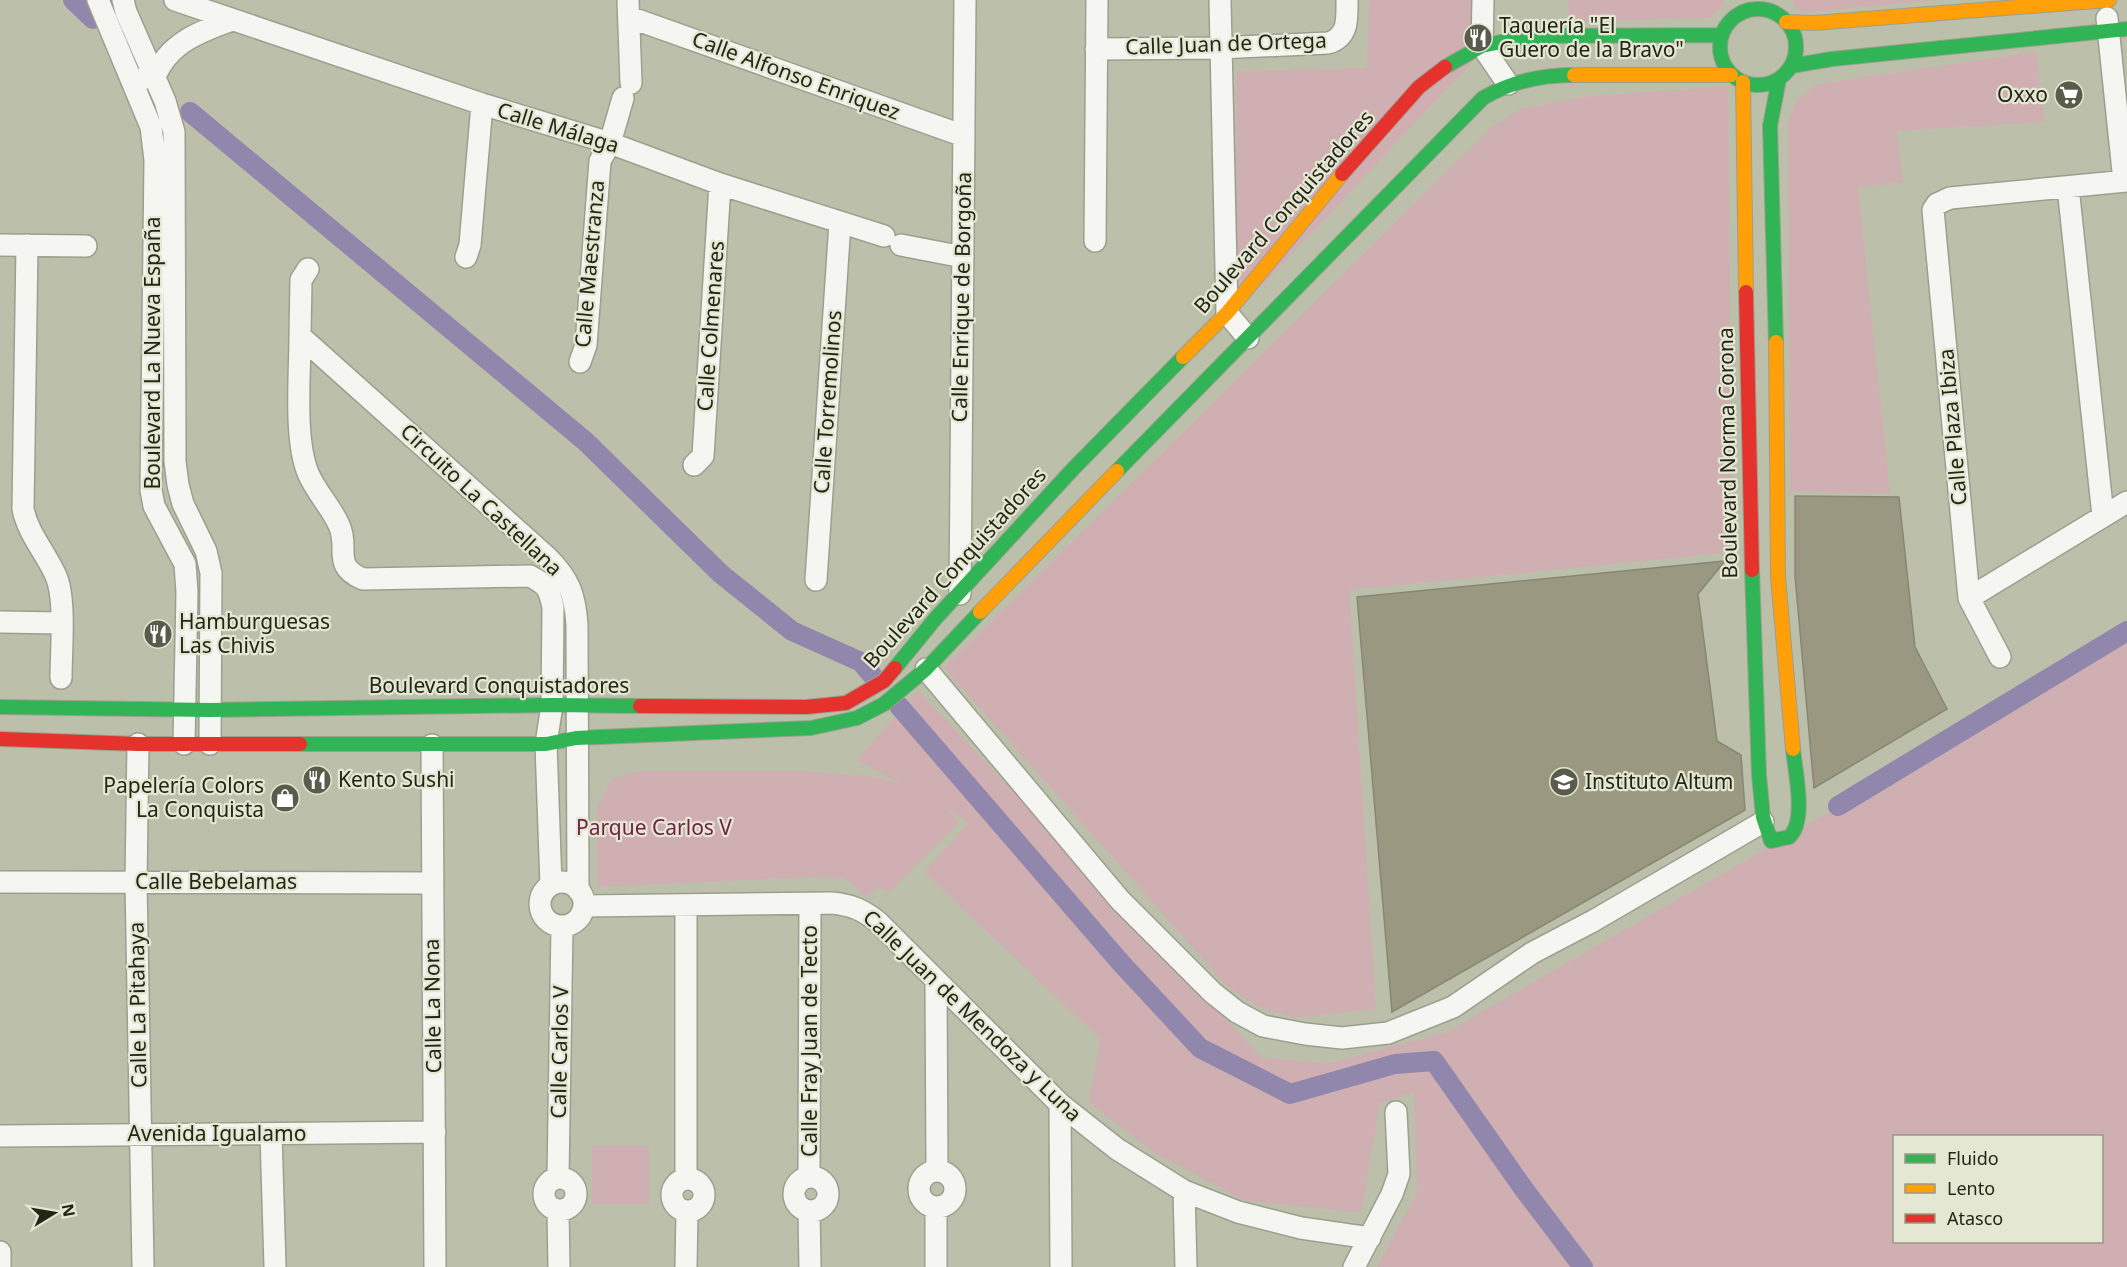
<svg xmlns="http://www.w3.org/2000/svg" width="2127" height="1267" font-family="'Noto Sans',sans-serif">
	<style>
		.green { fill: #d0afb2; fill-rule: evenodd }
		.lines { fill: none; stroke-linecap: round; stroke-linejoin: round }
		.canal { stroke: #9186ab; stroke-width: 20 }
		.building { fill: #9a9880; stroke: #878775; stroke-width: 1.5 }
		.street-casing { stroke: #9c9f8e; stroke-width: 24 }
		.fast-casing { stroke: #9c9f8e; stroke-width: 16 }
		.slow-casing { stroke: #9c9f8e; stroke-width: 16 }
		.jam-casing { stroke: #9c9f8e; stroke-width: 16 }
		.street { stroke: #f5f6f2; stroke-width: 21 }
		.fast { stroke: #30b455; stroke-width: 14 }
		.slow { stroke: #ff9f0a; stroke-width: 14 }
		.jam { stroke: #e5322d; stroke-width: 14 }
		.labels { text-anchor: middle; stroke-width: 4.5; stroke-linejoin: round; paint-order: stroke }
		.poi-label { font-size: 21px; fill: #232616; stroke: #e4e8d3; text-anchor: start }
		.street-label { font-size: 21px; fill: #232616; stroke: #e4e8d3 }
		.park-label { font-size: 21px; fill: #741c46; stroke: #e4e8d3 }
	</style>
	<rect width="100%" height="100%" fill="#bcc0aa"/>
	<!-- green -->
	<path class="green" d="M1369,0H1477L1474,60L1264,284L1237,282L1236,71L1367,68Z
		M1568,0H1725L1723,5L1710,18L1570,22Z
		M1792,0H1935L1802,13L1796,8Z
		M2036,52L2045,122L1897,131L1903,182L1858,188L1890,493L1790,492L1788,123L1797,100L1817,84Z
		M1728,86L1732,552L1349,590L1376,1009L1295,1018L1259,1007L1228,987L944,668L1492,127L1520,109L1582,97Z
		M2127,641V1267H1377L1417,1193L1414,1092L1380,1103L1361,1213L1243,1200L1155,1153L1089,1103L1100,1039L924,872L969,822L947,809L960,822L890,892L878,887L866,897L845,878L811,877L598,887L597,807L613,778L640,771H806L878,777L906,787L857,760L918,690L1262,1058L1329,1063L1447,1032ZM1894,1136H2102V1242H1894Z
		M592,1146H649V1204H592Z"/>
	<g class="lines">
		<!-- canal -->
		<path class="canal" d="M73,0L93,19
			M190,112L585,441L721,574L792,631L861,662L872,675
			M899,706L1121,963L1200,1048L1290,1094L1395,1064L1434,1061L1523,1188L1583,1267
			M1838,806L2127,631"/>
	</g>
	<!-- building -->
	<path class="building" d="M1795,496L1899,497L1915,647L1947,709L1814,788L1795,576Z
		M1725,561L1698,594L1717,741L1741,755L1745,810L1392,1012L1357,597Z"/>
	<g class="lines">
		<!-- street casing -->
		<g class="street-casing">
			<path id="street" d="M98,0L151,127L155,160L151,490L154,506L185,564L187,592L184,744
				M123,0L126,12L165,101L174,132L175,461L178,485L183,504L206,551L211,573L210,744
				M175,0L482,104L610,143L720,184L884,236
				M628,0L631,83
				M1220,0L1227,313L1248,338
				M1483,0L1482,46L1508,84
				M629,17L964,136
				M2107,18L2124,181
				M1096,49L1219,48L1328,43C1349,37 1347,18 1347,0
				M144,78L155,77C168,43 201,31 232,20
				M2068,187L2103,516
				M1095,241L1097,0
				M0,245L86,246
				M27,245L23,509C28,534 46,553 56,576C66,599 61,652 61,678
				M901,245L963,257
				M466,257L470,245L482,104
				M300,336L301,280L308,269
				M580,362L586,345L600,161L610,143L623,98
				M694,465L703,456L720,184
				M816,580L840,223
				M960,594L965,0
				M1969,598L2127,502
				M0,622L61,623
				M2000,657L1969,598L1933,210L1937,204L1950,198L2127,181
				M926,669L1120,900L1213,993L1237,1012L1263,1026L1305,1034L1342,1038L1388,1033L1453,1007L1532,953L1593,921L1763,822
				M138,744L136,882L143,1267
				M432,745L435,1267
				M0,882L431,883
				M540 904a22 22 0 1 1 44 0a22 22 0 1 1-44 0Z
				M551,885L546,744L552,705L553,607C549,588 547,585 530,576L363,579C331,566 350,548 339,525C331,507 316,492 308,473C294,439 300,375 300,336L547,557C569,579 575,594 577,625L578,890
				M686,905V1179
				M584,906L832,903C852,905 863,910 878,922L1060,1104L1117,1149L1184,1191L1238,1212L1301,1228L1370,1238
				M936,980L937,1171
				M1060,1104L1061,1267
				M271,1134L275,1267
				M0,1136L435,1132
				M919 1189a18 18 0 1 1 36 0a18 18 0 1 1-36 0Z
				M809,1177L810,904
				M794 1194a17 17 0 1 1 34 0a17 17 0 1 1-34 0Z
				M558,1178L562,926
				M544 1194a16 16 0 1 1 32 0a16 16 0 1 1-32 0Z
				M672 1195a16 16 0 1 1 32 0a16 16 0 1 1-32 0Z
				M1184,1191L1186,1267
				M558,1210L559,1267
				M809,1211L810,1267
				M0,1252V1267
				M686,1267L687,1211
				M936,1267V1208
				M1354,1267L1392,1194L1399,1174L1396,1112"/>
		</g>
		<!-- fast casing -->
		<g class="fast-casing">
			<path id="fast" d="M1720 47a38 38 0 1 1 76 0a38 38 0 1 1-76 0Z
				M1791,66L1832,59L2127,29
				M1445,67L1482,46L1529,36L1722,35
				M1776,342L1770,126L1779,79
				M1117,471L1483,98C1512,81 1541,75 1574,75
				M1752,570L1759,775L1763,817L1771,841L1789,837C1807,822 1795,771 1793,749
				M895,668L935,619L1073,469L1183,357
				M0,707L210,710L552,705L640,706
				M300,744H546L576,738L811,728L857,718L884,704L926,669L980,612"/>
		</g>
		<!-- slow casing -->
		<g class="slow-casing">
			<path id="slow" d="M1786,22L1814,23L2109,0
				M1574,75H1731
				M1743,82L1746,292
				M1776,342L1778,577L1793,749
				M1183,357L1227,313L1342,174
				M980,612L1117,471"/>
		</g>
		<!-- jam casing -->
		<g class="jam-casing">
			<path id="jam" d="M1342,174L1419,87L1445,67
				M1746,292L1752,570
				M640,706L806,707L846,703L884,681L895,668
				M0,739L138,744H300"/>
		</g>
		<!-- street -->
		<use href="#street" class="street"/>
		<!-- fast -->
		<use href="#fast" class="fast"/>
		<!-- slow -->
		<use href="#slow" class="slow"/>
		<!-- jam -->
		<use href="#jam" class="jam"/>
	</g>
	<!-- icons -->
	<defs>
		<g id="restaurant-disc" transform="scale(1.5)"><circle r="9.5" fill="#595c4a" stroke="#e4e8d3"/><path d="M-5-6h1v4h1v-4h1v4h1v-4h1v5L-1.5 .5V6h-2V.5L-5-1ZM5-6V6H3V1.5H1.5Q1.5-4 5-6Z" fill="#fff"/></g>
		<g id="supermarket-disc" transform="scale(1.5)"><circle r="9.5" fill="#595c4a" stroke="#e4e8d3"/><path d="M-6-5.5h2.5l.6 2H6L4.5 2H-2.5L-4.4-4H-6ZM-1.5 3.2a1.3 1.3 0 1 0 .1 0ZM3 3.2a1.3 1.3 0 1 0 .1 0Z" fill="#fff"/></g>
		<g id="school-disc" transform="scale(1.5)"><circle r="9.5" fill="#595c4a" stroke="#e4e8d3"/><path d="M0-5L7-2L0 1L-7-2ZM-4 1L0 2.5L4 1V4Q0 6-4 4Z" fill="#fff"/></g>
		<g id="shop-disc" transform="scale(1.5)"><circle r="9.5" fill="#595c4a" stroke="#e4e8d3"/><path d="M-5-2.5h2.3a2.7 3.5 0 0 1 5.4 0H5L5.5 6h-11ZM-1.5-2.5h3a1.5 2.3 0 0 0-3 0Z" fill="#fff"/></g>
	</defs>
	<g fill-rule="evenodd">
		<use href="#restaurant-disc" x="1478" y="38"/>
		<use href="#supermarket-disc" x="2069" y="95"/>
		<use href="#restaurant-disc" x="158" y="634"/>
		<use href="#restaurant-disc" x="317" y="780"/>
		<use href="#school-disc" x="1564" y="782"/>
		<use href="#shop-disc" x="285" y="798"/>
	</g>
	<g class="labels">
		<!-- poi labels -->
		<g class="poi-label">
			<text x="1499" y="33">Taquería "El<tspan x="1499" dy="24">Guero de la Bravo"</tspan></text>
			<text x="2048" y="102" text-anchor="end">Oxxo</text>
			<text x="179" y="629">Hamburguesas<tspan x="179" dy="24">Las Chivis</tspan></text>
			<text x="338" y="787">Kento Sushi</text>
			<text x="1585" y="789">Instituto Altum</text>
			<text x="264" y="793" text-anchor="end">Papelería Colors<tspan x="264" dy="24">La Conquista</tspan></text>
		</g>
		<!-- street labels -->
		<g class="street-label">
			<text transform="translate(1226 44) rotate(-2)" y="7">Calle Juan de Ortega</text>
			<text transform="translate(796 76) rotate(20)" y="7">Calle Alfonso Enriquez</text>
			<text transform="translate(558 128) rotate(17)" y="7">Calle Málaga</text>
			<text transform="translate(1284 212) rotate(-49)" y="7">Boulevard Conquistadores</text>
			<text transform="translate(590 264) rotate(-85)" y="7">Calle Maestranza</text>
			<text transform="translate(962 297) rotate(-89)" y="7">Calle Enrique de Borgoña</text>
			<text transform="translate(711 326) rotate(-86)" y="7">Calle Colmenares</text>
			<text transform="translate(153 353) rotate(-90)" y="7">Boulevard La Nueva España</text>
			<text transform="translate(828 402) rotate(-86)" y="7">Calle Torremolinos</text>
			<text transform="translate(1953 427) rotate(-95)" y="7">Calle Plaza Ibiza</text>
			<text transform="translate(1728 453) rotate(-91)" y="7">Boulevard Norma Corona</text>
			<text transform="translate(481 500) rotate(43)" y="7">Circuito La Castellana</text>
			<text transform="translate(955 568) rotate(-48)" y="7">Boulevard Conquistadores</text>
			<text x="499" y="693">Boulevard Conquistadores</text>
			<text x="216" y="889">Calle Bebelamas</text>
			<text transform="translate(138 1005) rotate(-91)" y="7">Calle La Pitahaya</text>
			<text transform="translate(433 1006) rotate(-91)" y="7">Calle La Nona</text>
			<text transform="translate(972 1016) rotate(44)" y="7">Calle Juan de Mendoza y Luna</text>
			<text transform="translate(810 1041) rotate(-90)" y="7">Calle Fray Juan de Tecto</text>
			<text transform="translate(560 1052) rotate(-89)" y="7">Calle Carlos V</text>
			<text x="217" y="1141">Avenida Igualamo</text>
		</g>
		<!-- park labels -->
		<g class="park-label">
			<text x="654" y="835">Parque Carlos V</text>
		</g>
	</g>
	<!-- legend -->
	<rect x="1893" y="1135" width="210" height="108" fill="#e4e8d3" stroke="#979a87" stroke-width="1.5"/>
	<rect x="1905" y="1154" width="30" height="9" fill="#30b455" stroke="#979a87" stroke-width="1.5"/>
	<text x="1947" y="1165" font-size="18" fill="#232616">Fluido</text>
	<rect x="1905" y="1184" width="30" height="9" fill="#ff9f0a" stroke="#979a87" stroke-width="1.5"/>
	<text x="1947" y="1195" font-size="18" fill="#232616">Lento</text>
	<rect x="1905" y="1214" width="30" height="9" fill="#e5322d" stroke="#979a87" stroke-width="1.5"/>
	<text x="1947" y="1225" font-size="18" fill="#232616">Atasco</text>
	<!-- north arrow -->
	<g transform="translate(54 1213) rotate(79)" stroke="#e4e8d3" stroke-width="4.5" paint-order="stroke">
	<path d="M0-4.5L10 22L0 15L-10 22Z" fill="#232616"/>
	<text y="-9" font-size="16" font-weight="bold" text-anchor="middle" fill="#232616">N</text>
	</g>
</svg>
